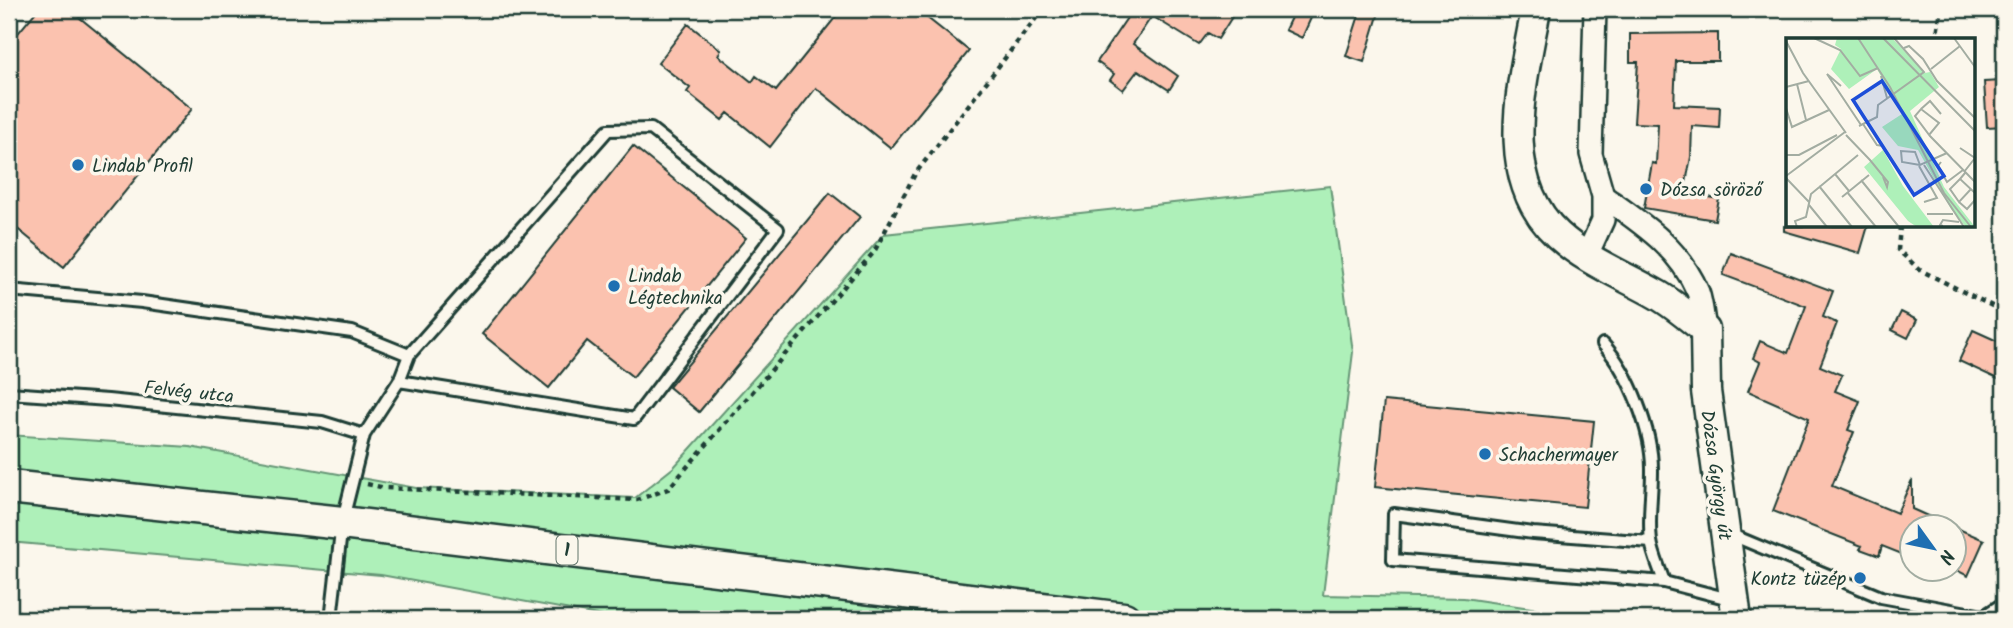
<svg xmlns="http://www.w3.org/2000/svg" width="2013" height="628" font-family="Kalam,sans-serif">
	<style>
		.green { fill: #aef0b9; stroke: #669676; stroke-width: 2 }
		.building { fill: #fbc2af; stroke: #1f3d34; stroke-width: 2 }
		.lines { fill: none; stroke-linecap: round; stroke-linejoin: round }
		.lane-casing { stroke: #1f3d34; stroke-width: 16 }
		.street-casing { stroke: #1f3d34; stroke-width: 26 }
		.secondary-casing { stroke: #1f3d34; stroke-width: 33 }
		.primary-casing { stroke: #1f3d34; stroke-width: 37 }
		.path { stroke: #1f3d34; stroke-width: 4.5; stroke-dasharray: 5 5; stroke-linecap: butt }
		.lane { stroke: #fbf7ec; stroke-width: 10 }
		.street { stroke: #fbf7ec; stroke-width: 21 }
		.secondary { stroke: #fbf7ec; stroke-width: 28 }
		.primary { stroke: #fbf7ec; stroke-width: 32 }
		.poi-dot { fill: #1f6fb2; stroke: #fbf7ec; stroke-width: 2.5 }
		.labels { text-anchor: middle; stroke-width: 7; stroke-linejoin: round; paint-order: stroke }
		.shield { fill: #fbf7ec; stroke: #61756b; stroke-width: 2 }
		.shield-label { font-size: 18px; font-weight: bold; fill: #1f3d34 }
		.poi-label { font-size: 19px; fill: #1f3d34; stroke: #fbf7ec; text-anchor: start }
		.street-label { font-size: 19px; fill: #1f3d34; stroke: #fbf7ec }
		.inset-road { fill: none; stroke: #a3ada2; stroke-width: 2 }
		.view { fill: #1d4ed8; fill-opacity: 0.15; stroke: #1d4ed8; stroke-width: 3.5 }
		.inset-edge { fill: none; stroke: #1f3d34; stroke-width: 3.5 }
	</style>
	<rect width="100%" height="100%" fill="#fbf7ec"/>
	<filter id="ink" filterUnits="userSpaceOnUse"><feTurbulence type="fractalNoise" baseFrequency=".0143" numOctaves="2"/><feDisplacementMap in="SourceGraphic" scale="14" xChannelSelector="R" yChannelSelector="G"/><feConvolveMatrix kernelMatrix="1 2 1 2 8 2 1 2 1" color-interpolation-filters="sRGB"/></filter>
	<g filter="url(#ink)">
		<!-- green -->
		<path class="green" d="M1330,186L1353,352L1323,595L1464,598L1605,619H619L381,575L9,542V435L190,447L416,488L635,498L674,467L884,234Z"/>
		<!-- building -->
		<path class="building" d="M38,9H69L192,109L64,267L9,222V44Z
			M842,9H916L969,51L891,148L816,88L770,147L728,113L722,120L687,92L690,88L658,63L688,24L721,50L718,55L752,82L756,76L776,91Z
			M1133,9H1237L1218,39L1208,33L1199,45L1152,16L1133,44L1178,76L1169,90L1138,70L1123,90L1110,80L1114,74L1097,62Z
			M1295,9H1315L1302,38L1285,30Z
			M1361,9H1380L1364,62L1346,56Z
			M1718,33V61H1676L1674,105L1720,107L1719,128L1692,126L1691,157L1684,193L1719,199L1715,220L1644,208L1652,163L1656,164L1658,124L1634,123L1638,62H1630V34Z
			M2002,81L2004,126L1987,127L1984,82Z
			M633,146L746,238L633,377L587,341L549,388L482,334Z
			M830,193L860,217L699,412L669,387Z
			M1784,226H1868L1860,253L1784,231Z
			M1731,253L1833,291L1823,317L1837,323L1820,366L1842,375L1835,391L1860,401L1848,430L1854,432L1832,486L1897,513L1912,480V509L1952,527H1912V558L1882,546L1879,556L1860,549L1862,546L1773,511L1809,418L1748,391L1760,362L1753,358L1760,341L1788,353L1806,306L1723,275Z
			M1901,312L1917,320L1908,338L1892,330Z
			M1973,330L2004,344V382L1959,361Z
			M1384,401L1594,421L1585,507L1375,487Z
			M1954,527L1984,540L1968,576L1954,569Z"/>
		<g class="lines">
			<!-- lane casing -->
			<g class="lane-casing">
				<path id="lane" d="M9,290L142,302L352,332L409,355
					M1603,344C1629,372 1653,432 1652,472C1652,495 1648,518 1651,541C1653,555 1660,569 1664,582
					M9,393L108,400L322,422L364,435
					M1727,533L1881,597L1984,616L2004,603
					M1651,542L1533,533L1394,514L1393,560L1664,582L1733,600
					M331,619L342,523L364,435L399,381L634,419L778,229L651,129L608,130L409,355L399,381"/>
			</g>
			<!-- street casing -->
			<g class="street-casing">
				<path id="street" d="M1603,196C1641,223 1679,247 1698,292C1702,303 1703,318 1705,330
					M1587,255L1603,220V196L1591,154L1595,9"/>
			</g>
			<!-- secondary casing -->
			<g class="secondary-casing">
				<path id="secondary" d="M1536,9C1523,82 1495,177 1558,235C1586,261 1625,276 1658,295C1675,305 1690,318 1705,330L1706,391L1737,619"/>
			</g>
			<!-- primary casing -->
			<g class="primary-casing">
				<path id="primary" d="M9,487L342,523L1124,619"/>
			</g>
			<!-- path -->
			<path class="path" d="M1936,40L1941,9
				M1900,226L1898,250L1920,270L2004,312
				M367,484L385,488L637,500L668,489L874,252L915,174L1043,9"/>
			<!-- lane -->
			<use href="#lane" class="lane"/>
			<!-- street -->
			<use href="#street" class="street"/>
			<!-- secondary -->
			<use href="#secondary" class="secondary"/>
			<!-- primary -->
			<use href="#primary" class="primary"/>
		</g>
	</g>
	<!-- markers -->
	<g class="poi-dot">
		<circle cx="78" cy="165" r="7"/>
		<circle cx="1646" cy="189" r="7"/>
		<circle cx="614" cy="286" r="7"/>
		<circle cx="1485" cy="454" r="7"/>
		<circle cx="1860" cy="578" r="7"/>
	</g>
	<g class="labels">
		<!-- shield labels -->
		<rect class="shield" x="556.5" y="535.5" width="21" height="29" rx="5"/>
		<g class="shield-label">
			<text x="567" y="556">1</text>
		</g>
		<!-- poi labels -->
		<g class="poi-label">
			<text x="92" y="172">Lindab Profil</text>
			<text x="1660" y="196">Dózsa söröző</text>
			<text x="628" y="282">Lindab<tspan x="628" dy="22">Légtechnika</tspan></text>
			<text x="1499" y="461">Schachermayer</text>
			<text x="1846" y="585" text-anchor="end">Kontz tüzép</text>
		</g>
		<!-- street labels -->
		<g class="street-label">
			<text transform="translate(189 391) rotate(6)" y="7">Felvég utca</text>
			<text transform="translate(1717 475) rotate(82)" y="7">Dózsa György út</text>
		</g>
	</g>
	<!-- overview -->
	<g transform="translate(1786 38)">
		<rect width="189" height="189" fill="#fbf7ec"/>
		<path d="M51,0H106L139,35L144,34L153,49L124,73L158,149L189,189H180L165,171L132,112L112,108L96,89L116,76L91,31L63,51L45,31L55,11L49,7ZM97,112L117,148L148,189H131L122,183L78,129Z" fill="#aef0b9"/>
		<path class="inset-road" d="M28,0L54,12L74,38L92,30M72,0L104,49L158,155L185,189M97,0L189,93M168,0L189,29M0,3L17,35L60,95M118,10L123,8L137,21L151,43L189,80M145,31L174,8M95,38L101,60M11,46L20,82M55,48L41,36L75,87M0,49L23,43M0,70L6,89L43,72M135,71L144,63L155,76M77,86L91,107L97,108M73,88L91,79L92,67L138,34L108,0M60,97L84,122L102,144L101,149L97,139M143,97L153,85L135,71L129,78L144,98L189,144M174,110L189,120L178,134M0,117H13L51,97M155,124L152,128L161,144L177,132M134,127L116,124L115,113L129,114L134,127L161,115M138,127L178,189M133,128L151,160L138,164M179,135L174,141L189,155M49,136L63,153M0,138L59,94M0,140L23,164M174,141L164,151L173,164L185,151M75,142L113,189M33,148L66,189M61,154L90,189M56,159L83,137M173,164L181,171L189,162M23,167L41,189M141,176H167M157,188L154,187L157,182L173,184M11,189L9,183L20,179L25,156L72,117"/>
		<path class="view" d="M96,43L158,138L128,157L67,62Z"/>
		<rect width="189" height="189" class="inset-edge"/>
	</g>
	<!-- margin -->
	<rect width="2013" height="628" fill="none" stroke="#fbf7ec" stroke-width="35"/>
	<rect x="18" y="18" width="1978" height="593" fill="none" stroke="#1f3d34" stroke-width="2.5" filter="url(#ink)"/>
	<!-- north arrow -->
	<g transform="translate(1933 548) rotate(123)"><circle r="33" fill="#fbf7ec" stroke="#a3ada2" stroke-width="2"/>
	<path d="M0-5L12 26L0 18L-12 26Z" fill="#1f6fb2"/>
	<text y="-10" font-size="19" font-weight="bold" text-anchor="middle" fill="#1f3d34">N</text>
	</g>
</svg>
